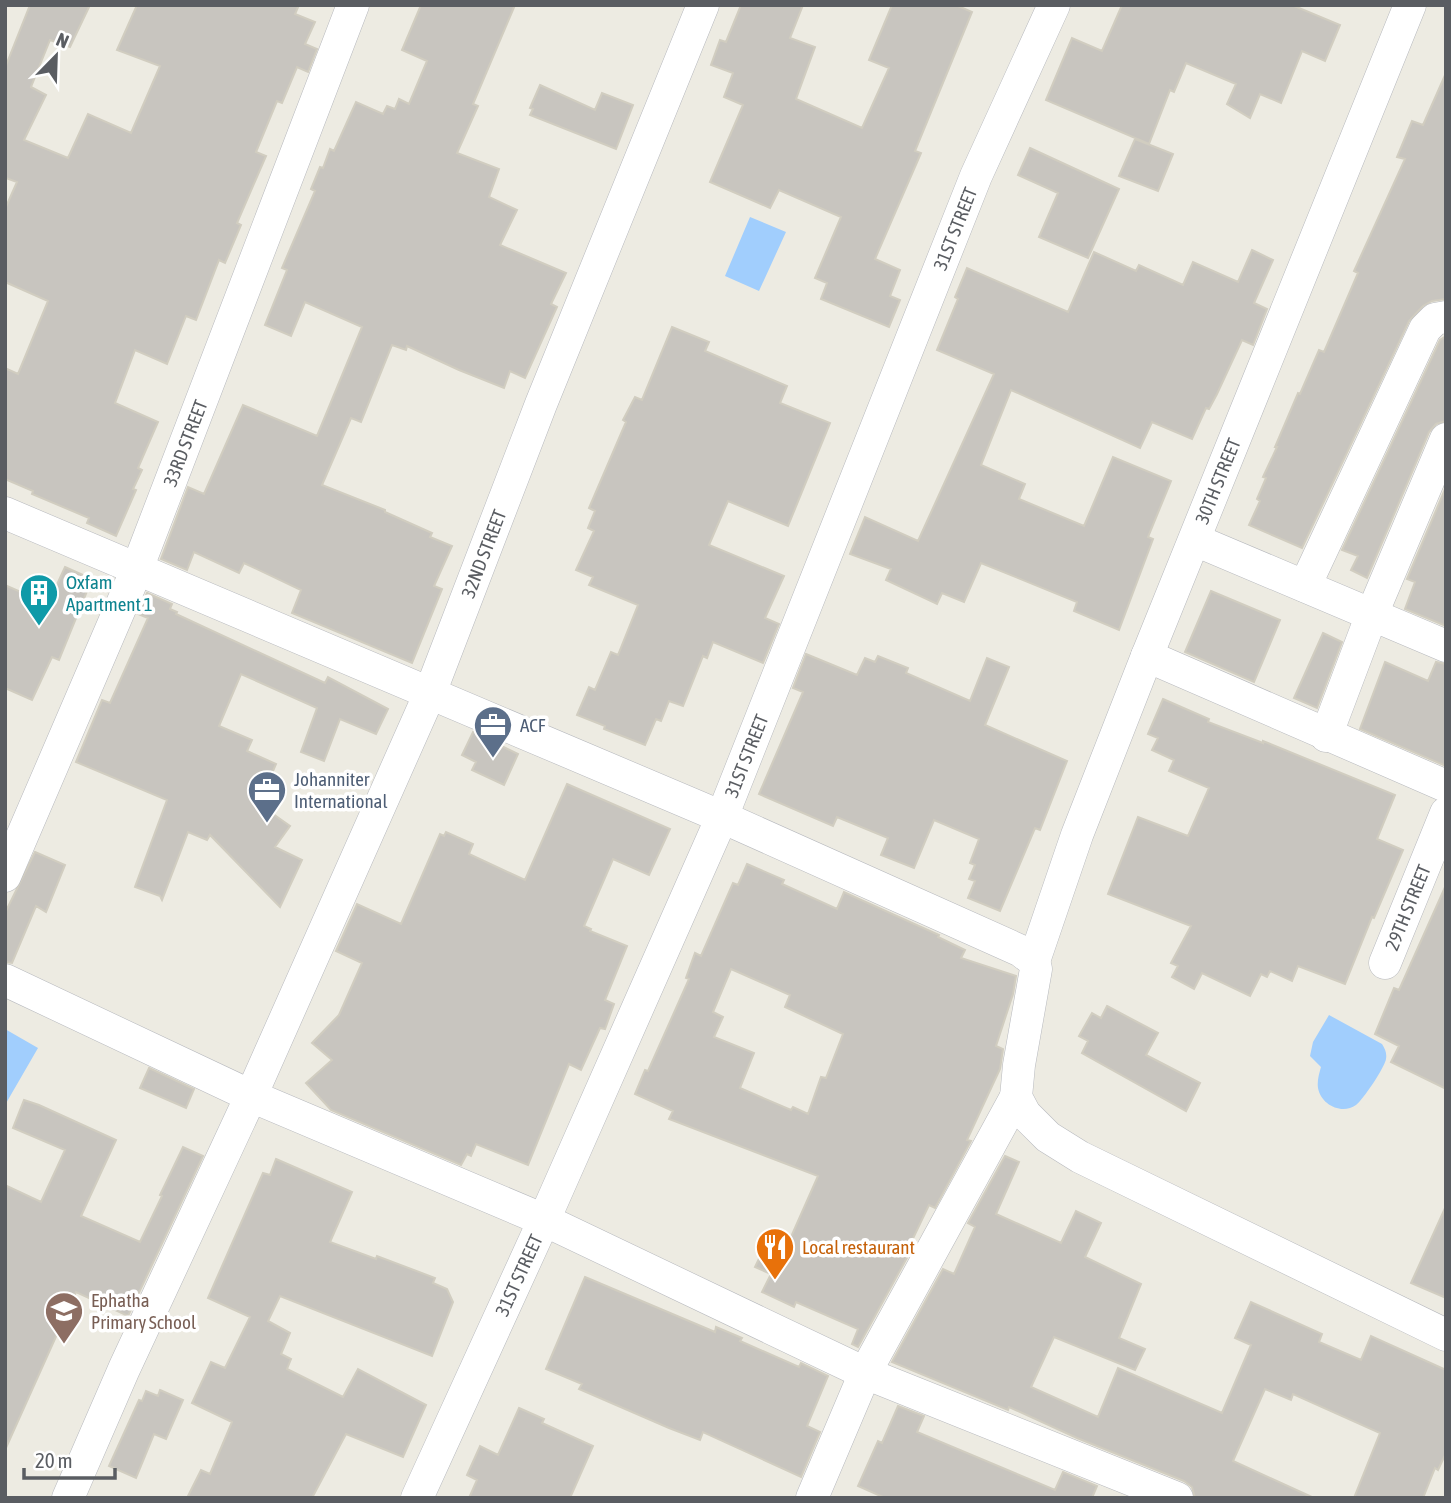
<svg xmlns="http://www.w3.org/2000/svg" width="1451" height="1503" font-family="'Asap Condensed',sans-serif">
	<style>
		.water { fill: #a1cefd }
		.building { fill: #c8c5bf; stroke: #d1cdc0; stroke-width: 2; fill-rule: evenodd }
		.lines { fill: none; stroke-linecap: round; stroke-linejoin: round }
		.street-casing { stroke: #b7b9be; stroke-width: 33 }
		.street { stroke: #fff; stroke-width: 32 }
		.labels { text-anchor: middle; stroke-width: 7; stroke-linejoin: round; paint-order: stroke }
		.street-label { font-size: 19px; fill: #5a5d62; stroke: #fff }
		.culture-label { font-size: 19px; fill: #0d838f; stroke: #fff; text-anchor: start }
		.service-label { font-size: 19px; fill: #4e5e75; stroke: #fff; text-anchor: start }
		.food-label { font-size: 19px; fill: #c56008; stroke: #fff; text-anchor: start }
		.education-label { font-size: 19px; fill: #785e54; stroke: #fff; text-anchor: start }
	</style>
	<rect width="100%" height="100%" fill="#edebe2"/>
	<!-- water -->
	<path class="water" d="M750,217L786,232L759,291L725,276Z
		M1329,1015L1382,1044C1385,1049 1387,1053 1386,1059C1385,1067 1363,1100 1356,1105C1342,1115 1321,1105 1318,1088C1317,1081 1319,1074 1321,1067L1310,1056L1313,1042Z
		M5,1029L38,1048L5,1105Z"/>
	<!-- building -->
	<path class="building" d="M30,5H90L70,47L50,40L31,87L46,95L24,140L68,158L88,114L131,133L160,66L117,50L137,5H299L295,14L315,22L305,44L317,49L308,72L297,67L282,103L277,101L256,152L266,156L237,223L241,225L225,263L219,260L196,320L186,316L167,364L135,350L115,403L158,422L138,468L142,470L133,489L136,490L116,536L87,523L89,518L32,494L33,491L5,479V368L18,374L48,301L5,282V209L17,182L6,178L5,180V68Z
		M421,5H515L473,104L478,106L457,153L499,169L489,197L517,210L500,245L566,273L551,304L557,307L525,378L510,371L504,388L459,370L407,346L406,350L392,345L361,422L351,418L322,485L385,510V512L432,533L430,537L452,546L434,586L442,589L412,663L292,613L301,590L244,563L239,573L194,552L187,570L161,559L188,487L204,494L243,405L317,436L362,327L305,302L291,336L265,325L287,270L282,268L315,191L311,189L320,167L323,168L330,149L334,151L356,102L383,114L387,106L395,109L399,99L409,104L427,61L402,50Z
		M741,5H803L790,38L815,47L796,99L862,128L889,68L869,60L892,5H956L972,12L915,151L921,153L875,259L900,270L890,296L900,300L889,327L821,299L827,283L815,278L841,217L779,190L770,208L710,182L743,105L724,97L733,73L711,65L720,40L726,42Z
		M1122,5H1292L1340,25L1325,61L1302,51L1281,103L1260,94L1250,118L1227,104L1236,84L1186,63L1174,92L1170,90L1149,144L1046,100L1072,38L1102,51Z
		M1446,73V299L1432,301L1423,306L1409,321L1302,548L1249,525L1260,501L1257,499L1266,478L1263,477L1277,447H1275L1298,393L1300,394L1319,350L1324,352L1358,273L1354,271L1405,159L1397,157L1412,121L1423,125Z
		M540,85L595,110L602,93L633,105L616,149L530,115L533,109L530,108Z
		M1135,139L1173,154L1158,191L1119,176Z
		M1030,148L1119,189L1088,258L1039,237L1058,193L1018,175Z
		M1252,250L1273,260L1254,303L1267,309L1253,345L1242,340L1217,394L1209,409L1206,408L1192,439L1152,422L1140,448L1011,390L981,465L1025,484L1019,499L1084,526L1113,457L1171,481L1148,537L1153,539L1119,630L1074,611L1077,602L981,563L964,602L942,593L937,604L886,580L891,569L850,554L865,517L918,541L994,374L937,350L958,299L955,297L967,268L1068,312L1094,252L1136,271L1139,265L1183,285L1193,262L1238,282Z
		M672,327L709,342L705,351L787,386L780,403L830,423L788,526L728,501L709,545L784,576L765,618L779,624L763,663L713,642L707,658L703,656L683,706L669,701L661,721L656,719L645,745L604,729L605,726L577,715L589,687L595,690L611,652L618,655L638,605L589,585L593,577L576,570L594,531L588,528L595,511L589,508L626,422L623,420L635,397L642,400Z
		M1446,336V421L1436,424L1429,432L1367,578L1351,570L1358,556L1342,550L1440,340Z
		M1446,487V626L1405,609L1415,582L1407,579Z
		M65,567L92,579L59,660L52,657L32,700L5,688V585L48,604Z
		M1211,591L1280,620L1254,682L1185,652Z
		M147,593L172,604L170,609L177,612L176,614L325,683L328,677L388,709L376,734L340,719L324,761L301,752L317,708L241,674L219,726L252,740L247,751L276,764L259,804L290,826L275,847L302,860L280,907L210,835L207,840L188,832L162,900L160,896L135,887L167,800L76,762L102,700L110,703L148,618L138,614Z
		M1323,633L1342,642L1317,708L1294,698Z
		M806,654L857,675L865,658L875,662L878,656L908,668L906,673L970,701L987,658L1009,667L985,725L1067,761L1040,830L1035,828L1000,911L968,898L975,881L969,879L975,865L970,863L979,839L934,820L914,868L881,855L888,838L837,817L833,826L759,794L803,692L793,688Z
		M1385,662L1428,681L1436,662L1446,664V766L1360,729Z
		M1163,699L1209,719L1208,722L1263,743V741L1395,795L1377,839L1403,850L1374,918L1372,917L1345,984L1298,966L1292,981L1270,971L1267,977L1261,974L1250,996L1202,973L1194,989L1172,977L1178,966L1171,963L1191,926L1108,894L1138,817L1188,836L1209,788L1169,771L1174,760L1152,750L1158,738L1148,734Z
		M473,732L518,754L504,785L472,770L476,762L462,755Z
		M567,784L670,829L649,875L613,859L584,926L591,929L590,931L627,946L605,1000L614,1004L605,1029L600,1028L581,1070L569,1064L528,1165L476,1144L471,1156L467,1154L461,1165L331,1110L306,1083L332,1060L312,1043L339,1015L362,963L336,951L357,904L401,924L440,834L444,836L446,832L473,844L469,854L525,880Z
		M35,852L65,865L46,912L36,906L12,963L5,962V913Z
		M747,864L784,880L782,884L837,909L844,892L859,899L939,935L938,937L965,950L961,958L1016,976L1013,994L996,1046L1003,1049L1000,1069L967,1140L971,1141L935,1208L929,1205L906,1253L909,1254L858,1347L852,1344L858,1329L796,1302L794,1307L762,1292L771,1274L755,1267L769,1238L787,1246L818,1176L669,1119L673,1111L635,1094L645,1070L648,1071L689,979L686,978L695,953L701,956L733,883L738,885ZM731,969L790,995L785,1007L843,1034L826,1078L821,1077L808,1114L793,1107L791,1110L740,1088L754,1053L714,1037L723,1017L713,1012Z
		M1446,885V1089L1391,1062L1399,1046L1375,1034L1394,988L1399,990Z
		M1107,1006L1158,1033L1146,1055L1200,1083L1186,1111L1082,1053L1088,1041L1079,1036L1092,1013L1101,1018Z
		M149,1068L194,1089L186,1108L140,1088Z
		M24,1100L39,1105L116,1140L81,1216L140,1242L162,1196L160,1195L183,1147L203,1156L128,1316L76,1292L5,1450V1185L41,1202L65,1150L13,1128Z
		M1005,1156L1019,1162L996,1214L1061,1243L1076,1211L1101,1223L1085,1257L1141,1284L1119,1338L1145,1349L1135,1370L1054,1337L1031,1387L1098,1417L1118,1368L1222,1413L1251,1345L1235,1338L1251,1302L1322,1334L1319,1342L1361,1360L1371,1336L1446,1370V1453L1438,1470L1435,1468L1423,1498H1354L1380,1433L1293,1394L1291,1400L1265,1389L1233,1461L1314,1498H1195L1192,1487L1184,1481L1077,1438L1009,1407L1008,1410L892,1362L943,1269L954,1274L975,1227L968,1223Z
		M276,1159L352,1192L330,1242L376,1259L377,1256L435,1278L433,1283L447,1289L453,1302L432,1356L280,1296L268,1321L290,1333L281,1354L291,1359L287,1369L343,1397L358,1369L426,1405L403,1457L346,1434L312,1498H187L201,1470L210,1474L232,1422L192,1403L211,1362L225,1368L250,1317L208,1298L263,1173L270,1175Z
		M1446,1206V1298L1411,1283Z
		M585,1277L715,1332L716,1327L742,1338L740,1341L799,1367L801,1363L828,1376L807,1426L820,1432L801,1477L703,1432L700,1440L669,1428L579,1389L582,1384L546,1369Z
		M160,1390L183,1400L166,1439L154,1434L136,1478L109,1466L139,1400L142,1401L146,1391L158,1396Z
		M898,1406L924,1416L917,1432L1055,1490L1063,1472L1097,1486L1092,1498H885L858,1486L878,1441L882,1443Z
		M519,1408L544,1419L542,1423L593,1446L570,1498H469L477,1480L467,1475L480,1446L498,1455Z"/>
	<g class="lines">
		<!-- street casing -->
		<g class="street-casing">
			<g id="street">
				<path d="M5,513L722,817L1021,951L1034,961L1036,969L1019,1065L1016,1097L1025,1114L1048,1137L1080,1157L1446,1335"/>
				<path d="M1195,540L1446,646"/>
				<path d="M1305,586L1425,329L1435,319L1446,317"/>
				<path d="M1147,656L1446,786"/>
				<path d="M1326,736L1372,614L1446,439"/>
				<path id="s1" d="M5,876L137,569L353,5"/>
				<path id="s2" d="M1034,961L1077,835L1147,656L1410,5"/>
				<path id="s3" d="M1385,963L1446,813"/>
				<path d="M5,980L251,1096L544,1220L865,1373L1177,1498"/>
				<path id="s4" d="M68,1498L124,1369L251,1096L430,693L541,404L703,5"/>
				<path id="s5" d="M417,1498L544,1220L722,817L976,176L1054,5"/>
				<path d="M812,1498L865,1373L1016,1097"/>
			</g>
		</g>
		<!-- street -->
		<use href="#street" class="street"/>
	</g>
	<!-- icons -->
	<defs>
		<g id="building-pin" transform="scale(2.0125)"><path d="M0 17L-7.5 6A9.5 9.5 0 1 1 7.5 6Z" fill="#0f9aa8" stroke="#fff"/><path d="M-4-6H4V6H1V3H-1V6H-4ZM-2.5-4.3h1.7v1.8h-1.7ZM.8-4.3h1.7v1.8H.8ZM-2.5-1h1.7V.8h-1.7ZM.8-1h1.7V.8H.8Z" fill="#fff"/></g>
		<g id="office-pin" transform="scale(2.0125)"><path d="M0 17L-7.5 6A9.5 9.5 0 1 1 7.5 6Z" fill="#5c6f8a" stroke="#fff"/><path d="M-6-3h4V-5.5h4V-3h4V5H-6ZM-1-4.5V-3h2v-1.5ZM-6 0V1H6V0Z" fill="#fff"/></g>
		<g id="restaurant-pin" transform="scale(2.0125)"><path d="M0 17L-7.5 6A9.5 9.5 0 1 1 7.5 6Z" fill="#e8710a" stroke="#fff"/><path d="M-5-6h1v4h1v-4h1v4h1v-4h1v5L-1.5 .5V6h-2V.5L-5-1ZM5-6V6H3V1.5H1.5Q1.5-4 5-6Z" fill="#fff"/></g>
		<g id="school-pin" transform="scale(2.0125)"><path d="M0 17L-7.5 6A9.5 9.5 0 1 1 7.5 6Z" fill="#8d6e63" stroke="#fff"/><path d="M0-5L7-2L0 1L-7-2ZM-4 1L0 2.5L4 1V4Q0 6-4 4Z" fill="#fff"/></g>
	</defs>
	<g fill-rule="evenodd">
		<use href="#building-pin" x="39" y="593"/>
		<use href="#office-pin" x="493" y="725"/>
		<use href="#office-pin" x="267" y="790"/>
		<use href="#restaurant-pin" x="775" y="1247"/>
		<use href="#school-pin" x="64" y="1311"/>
	</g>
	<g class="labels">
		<!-- street labels -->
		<g class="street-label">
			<text dy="7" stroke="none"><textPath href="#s5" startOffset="1379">31ST STREET</textPath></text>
			<text dy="7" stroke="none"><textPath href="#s1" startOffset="469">33RD STREET</textPath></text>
			<text dy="7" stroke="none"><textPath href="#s2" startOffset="514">30TH STREET</textPath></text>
			<text dy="7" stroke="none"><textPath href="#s4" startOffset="1032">32ND STREET</textPath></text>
			<text dy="7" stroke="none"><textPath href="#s5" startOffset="812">31ST STREET</textPath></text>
			<text dy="7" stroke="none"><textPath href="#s3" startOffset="60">29TH STREET</textPath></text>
			<text dy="7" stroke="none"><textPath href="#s5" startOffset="245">31ST STREET</textPath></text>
		</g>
		<!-- culture labels -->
		<g class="culture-label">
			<text x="66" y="589">Oxfam<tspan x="66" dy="22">Apartment 1</tspan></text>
		</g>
		<!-- service labels -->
		<g class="service-label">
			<text x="520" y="732">ACF</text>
			<text x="294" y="786">Johanniter<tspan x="294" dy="22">International</tspan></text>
		</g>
		<!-- food labels -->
		<g class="food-label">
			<text x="802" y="1254">Local restaurant</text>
		</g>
		<!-- education labels -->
		<g class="education-label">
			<text x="91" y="1307">Ephatha<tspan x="91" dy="22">Primary School</tspan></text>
		</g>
	</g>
	<!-- border -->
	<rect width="1451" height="1503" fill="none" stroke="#5a5d62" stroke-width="14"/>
	<!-- north arrow -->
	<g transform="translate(56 56) rotate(23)" stroke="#ffffff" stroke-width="5" paint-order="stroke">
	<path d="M0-5L12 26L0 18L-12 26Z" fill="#5a5d62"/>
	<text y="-10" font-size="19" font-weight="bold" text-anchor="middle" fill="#5a5d62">N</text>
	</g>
	<!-- scale -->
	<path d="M24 1468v10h91v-10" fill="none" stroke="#5a5d62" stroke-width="3.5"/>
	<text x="35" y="1468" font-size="21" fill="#5a5d62" stroke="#ffffff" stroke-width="5" paint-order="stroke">20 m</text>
</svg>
